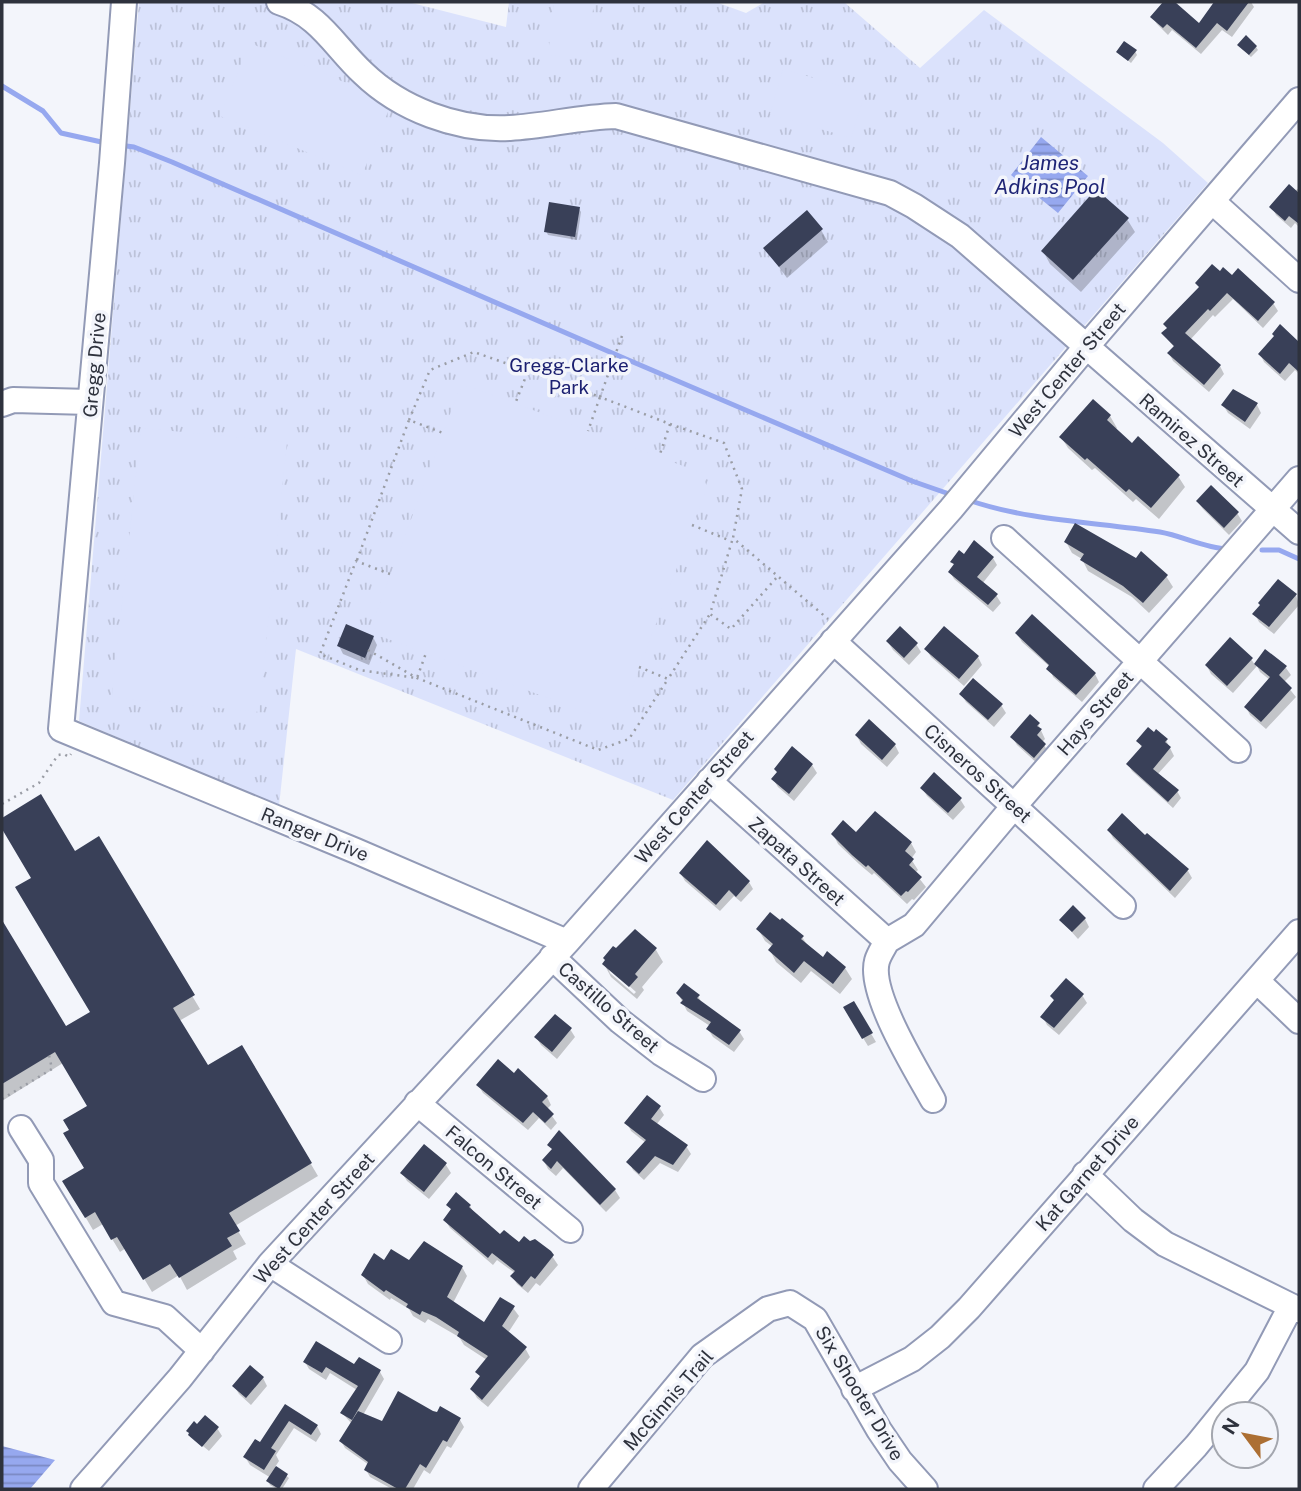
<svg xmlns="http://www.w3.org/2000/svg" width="1301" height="1491" font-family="'Public Sans',sans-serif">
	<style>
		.grass { fill: url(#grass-tufts) }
		.pitch { fill: #dbe2fc }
		.water { fill: url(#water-rules) }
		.shadow { fill: #0003; fill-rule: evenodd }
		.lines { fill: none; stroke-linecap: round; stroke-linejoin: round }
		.stream { stroke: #96a8ef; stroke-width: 5 }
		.building { fill: #394058 }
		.minor-casing { stroke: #929ab6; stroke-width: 28 }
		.path { stroke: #9a9da5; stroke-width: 2.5; stroke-dasharray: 2 5; stroke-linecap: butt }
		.minor { stroke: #fff; stroke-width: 24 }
		.labels { text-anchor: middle; stroke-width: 7; stroke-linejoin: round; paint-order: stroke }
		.street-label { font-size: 19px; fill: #2e323d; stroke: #f3f5fb }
		.park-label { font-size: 19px; fill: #1c2071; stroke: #f3f5fb }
		.water-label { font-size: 21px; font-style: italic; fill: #1f2576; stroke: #f3f5fb }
	</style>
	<defs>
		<pattern id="grass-tufts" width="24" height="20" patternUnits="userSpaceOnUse" patternTransform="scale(1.75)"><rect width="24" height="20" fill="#dbe2fc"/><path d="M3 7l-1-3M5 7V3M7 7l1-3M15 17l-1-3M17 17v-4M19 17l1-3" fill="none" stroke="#bcc2d9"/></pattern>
		<pattern id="water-rules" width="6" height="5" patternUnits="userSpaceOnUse" patternTransform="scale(1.75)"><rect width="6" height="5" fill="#96a8ef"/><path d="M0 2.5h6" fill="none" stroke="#7b89c3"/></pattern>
	</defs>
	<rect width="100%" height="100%" fill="#f3f5fb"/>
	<!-- grass -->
	<path class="grass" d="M139,2H408L506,27L509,2H716L746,13L765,2H844L920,68L984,10L1163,143L1208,183L673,800L296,649L279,806L79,721Z"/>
	<!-- pitch -->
	<path class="pitch" d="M554,2H594L586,60L548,55Z
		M250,43L392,102L362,175L220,116Z
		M783,69L865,93L851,138L770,114Z
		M468,386L702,473L707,487L622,715L608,720L377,635L373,622L459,390Z
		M141,428L287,442L259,712L112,697Z"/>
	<!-- water -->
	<path class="water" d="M1041,137L1088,176L1058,213L1011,175Z
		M2,1446L55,1460L30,1489H2Z"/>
	<!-- shadow -->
	<path class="shadow" d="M1166,2H1173L1199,25L1217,2H1251L1254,7L1232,37L1222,30L1201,54L1172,30L1168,35L1157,24L1152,17Z
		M1256,47L1258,50L1251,57L1241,48Z
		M1135,51L1137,55L1131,63L1118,52Z
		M1299,188V227L1295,223L1291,228L1276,215L1272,207Z
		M579,209L581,212L577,240L548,235L546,231Z
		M1127,219L1135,232L1081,292L1050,264L1043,251Z
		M821,230L828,242L787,278L765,248Z
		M1221,273L1273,303L1278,311L1263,328L1233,299L1215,317L1213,315L1190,340L1220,366L1224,374L1209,392L1173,361L1169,353L1175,348L1163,334Z
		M1280,327L1299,344V374L1295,370L1285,381L1264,362L1260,354L1276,337Z
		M1234,391L1257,405L1261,413L1250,429L1228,413L1223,405Z
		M1093,401L1110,416L1117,428L1115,430L1132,445L1178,476L1185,487L1159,519L1136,499L1133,502L1095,468L1092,470L1068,448L1061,437Z
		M1198,502L1237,513L1242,521L1229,535L1203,509Z
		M1066,542L1166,576L1173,587L1149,613L1132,597L1088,571L1082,559L1072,553Z
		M964,556L993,558L997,565L982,584L996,595L1001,603L993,612L954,579L950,572L955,566L952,562Z
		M1278,581L1296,595L1299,605L1274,634L1259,622L1255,614Z
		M1017,634L1095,674L1099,682L1082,702L1053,677L1050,667L1022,642Z
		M373,637L377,645L369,665L343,654L339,646Z
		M888,642L916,644L921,652L909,665L893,650Z
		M926,649L978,657L982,665L964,686L931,657Z
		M1266,652L1286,668L1291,675L1284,682L1296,697L1266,729L1250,715L1246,707L1270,680L1260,672L1257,666L1233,693L1211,674L1207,666L1251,659L1255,665Z
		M961,694L1001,705L1006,713L994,727L966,702Z
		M1038,724L1045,739L1042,742L1049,753L1039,765L1017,745L1012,737Z
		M1154,735L1166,740L1174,756L1157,775L1177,791L1181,798L1173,808L1132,771L1128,764L1142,748L1138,741Z
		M857,736L895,745L899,753L887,767L861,744Z
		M792,749L812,765L817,773L794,801L778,787L773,779Z
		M922,788L960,799L965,807L953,820L927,796Z
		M40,797L74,854L98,839L200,1009L179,1021L207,1068L241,1047L318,1176L235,1226L246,1244L233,1251L237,1259L187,1290L179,1275L152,1292L126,1248L120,1252L103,1224L93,1230L65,1182L86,1169L90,1106L63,1063L2,1101V926L66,1029L92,1012L33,878L2,826V820Z
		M1109,830L1188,871L1192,878L1175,898L1113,838Z
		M833,834H856L911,843L916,852L911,859L918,870L915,873L926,887L914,900L912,899L907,904L874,873L872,875L859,864L838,844Z
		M681,874L749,882L753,889L741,902L734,896L720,911L685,881Z
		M1085,919L1089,927L1078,939L1061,920Z
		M780,923L802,937L808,946L823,959L845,968L852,979L840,994L811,971L801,983L776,962L770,950L773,947L765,941L758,929Z
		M635,931L656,950L663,962L642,987L644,990L637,999L611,977L604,964ZM608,967L636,992L634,994L610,973Z
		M678,993L698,996L703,1005L739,1031L744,1039L734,1052L713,1037L708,1029L710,1026L687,1011Z
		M1082,995L1087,1003L1059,1035L1047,1025L1043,1017L1055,1002L1052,997Z
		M853,1003L876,1042L868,1046L845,1008Z
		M570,1029L575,1037L557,1059L541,1045L536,1037Z
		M478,1085L547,1097L551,1105L547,1109L557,1123L551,1130L539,1118L528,1130L483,1093Z
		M659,1107L664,1115L656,1125L686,1146L691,1154L678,1172L660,1163L644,1180L633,1170L629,1162L646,1143L631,1131L627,1123Z
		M559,1133L615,1190L620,1198L606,1212L563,1168L556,1176L548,1169L544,1161L553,1150L550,1145Z
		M424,1147L446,1165L451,1173L429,1199L407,1181L402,1173Z
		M448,1205L470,1206L475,1215L501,1237L519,1245L550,1253L558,1265L540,1286L536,1283L528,1293L517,1284L512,1276L515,1273L497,1260L493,1265L450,1228L445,1220L452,1211Z
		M385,1262L462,1267L467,1276L453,1303L485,1324L513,1308L519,1316L508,1333L525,1348L530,1357L488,1407L477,1398L472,1389L481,1378L477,1372L487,1360L464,1345L459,1337L428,1319L425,1323L413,1316L409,1309L391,1298L390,1300L368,1284L363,1275Z
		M305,1362L380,1372L384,1379L363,1415L383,1423L433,1413L460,1420L464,1427L451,1448L447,1446L430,1474L424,1470L413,1489H392L370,1477L366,1470L369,1465L345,1448L341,1441L352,1424L342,1413L357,1390L330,1373L326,1380L309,1369Z
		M263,1378L267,1386L251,1405L239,1394L234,1386Z
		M286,1407L317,1426L321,1434L316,1442L294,1428L276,1455L279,1461L275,1467L289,1478L282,1489H277L270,1485L268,1481L271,1478L250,1465L245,1457L260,1444Z
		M217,1428L222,1436L209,1451L192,1437Z"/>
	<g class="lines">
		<!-- stream -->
		<path class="stream" d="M2,86L43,111L61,133L106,143
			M119,145L134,147L172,162L626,359L912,481L955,496
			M968,500C1029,521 1095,522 1160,532C1183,536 1204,548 1228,549
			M1262,550H1279L1299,559"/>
	</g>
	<!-- building -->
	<path class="building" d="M1163,2H1175L1199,23L1214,2H1249L1227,31L1217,23L1196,48L1167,24L1163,28L1150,17Z
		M1246,35L1257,46L1249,55L1237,45Z
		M1124,41L1137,50L1128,61L1116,52Z
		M1289,184L1299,193V224L1289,216L1285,221L1269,207Z
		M1096,189L1129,218L1073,280L1041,251Z
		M549,202L580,207L575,237L544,232Z
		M807,210L823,229L779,267L763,248Z
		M1212,264L1220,271L1223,267L1232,275L1238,268L1275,302L1258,321L1227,293L1210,311L1208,309L1185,333L1221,365L1204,385L1167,353L1174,346L1161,333L1167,328L1163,324L1199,287L1195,283Z
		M1280,324L1299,342V372L1289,363L1280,374L1258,354L1274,336L1272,334Z
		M1233,389L1258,403L1245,422L1221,405Z
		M1093,399L1111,415L1107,420L1132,443L1138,436L1180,475L1151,508L1129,489L1126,492L1087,458L1085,460L1059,437Z
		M1211,485L1239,512L1224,528L1196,501Z
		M1075,523L1136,558L1141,551L1168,575L1143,603L1123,586L1080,560L1084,554L1064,542Z
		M974,540L994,557L977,577L998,594L988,605L948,572L954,564L950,562L959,550L964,554Z
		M1278,579L1297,594L1269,627L1252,614L1260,605L1258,603Z
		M1032,614L1096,673L1076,695L1046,669L1049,665L1015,633Z
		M346,624L374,636L365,658L337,646Z
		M900,626L918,643L904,658L886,641Z
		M944,626L979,656L959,679L924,649Z
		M1230,637L1253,658L1227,686L1205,665Z
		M1265,649L1287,666L1279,675L1292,688L1261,722L1244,707L1270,677L1254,664Z
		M973,678L1003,704L988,720L959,694Z
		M1030,714L1040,723L1037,726L1042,729L1037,735L1046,744L1034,758L1010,737Z
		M869,719L896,744L882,760L855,735Z
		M1148,727L1154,732L1156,729L1168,739L1165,742L1171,747L1153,769L1179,790L1168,802L1126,764L1142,746L1136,741Z
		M792,746L813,764L789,794L771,779L777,772L774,769Z
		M934,772L962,798L948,813L920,788Z
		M41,794L75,851L99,836L195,995L173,1008L208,1065L242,1045L312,1163L229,1213L240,1231L227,1238L232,1246L179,1278L170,1264L143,1280L117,1237L111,1240L95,1212L85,1218L62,1181L84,1168L63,1133L69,1130L63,1120L87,1106L55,1052L2,1084V920L66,1026L90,1012L15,887L31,878L2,829V818Z
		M875,811L912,842L905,851L914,859L909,865L922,877L908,892L906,891L901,896L868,865L866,867L852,855L831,834L843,820L856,832Z
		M1122,813L1145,835L1147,833L1189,869L1170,891L1107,830Z
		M707,840L750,881L736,897L729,890L716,905L679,873Z
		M1073,905L1086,918L1072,932L1059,920Z
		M770,912L780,920L782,918L804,936L801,939L823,957L827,951L846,967L833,984L804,961L794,973L768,950L773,944L756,929Z
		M635,929L657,948L635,974L638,977L629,987L602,964L605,960L603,958L613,946L616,948Z
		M1066,978L1084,994L1054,1028L1040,1017L1054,1000L1050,996Z
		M684,983L700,995L697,998L741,1030L729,1045L706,1029L711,1022L680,1003L683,1000L676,993Z
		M854,1001L873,1033L862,1039L843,1007Z
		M555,1014L572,1028L552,1052L534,1037Z
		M498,1059L514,1073L518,1068L548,1096L542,1102L554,1114L545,1123L533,1112L523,1123L476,1085Z
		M647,1095L661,1106L651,1119L688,1145L673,1165L655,1156L639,1174L626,1162L646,1140L624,1123Z
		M559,1130L616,1189L600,1205L557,1161L551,1169L542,1160L552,1149L547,1145Z
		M424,1144L447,1163L424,1192L400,1173Z
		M456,1192L471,1205L469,1207L500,1234L504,1230L519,1242L524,1236L530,1241L535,1239L551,1251L554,1255L535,1279L531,1276L522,1287L510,1276L515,1271L492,1253L488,1258L443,1220L451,1209L446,1205Z
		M424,1241L463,1266L447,1297L484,1322L500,1297L515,1306L502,1326L527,1347L482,1400L470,1389L480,1376L475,1372L488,1356L457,1336L459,1332L436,1317L422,1311L420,1315L406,1307L408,1304L386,1290L384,1292L361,1275L374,1253L384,1260L391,1249L409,1260Z
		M316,1341L354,1364L359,1357L381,1370L352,1420L340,1413L358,1386L326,1367L322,1373L303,1362Z
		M250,1365L264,1377L246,1398L232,1386Z
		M398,1391L433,1411L437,1412L440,1406L461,1418L447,1442L443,1440L426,1468L420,1464L405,1489H398L364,1470L368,1462L339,1441L358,1411L382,1421Z
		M285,1404L318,1425L311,1435L289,1421L271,1448L276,1451L264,1470L243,1457L255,1439L260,1442Z
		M205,1415L219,1427L202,1447L188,1435L189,1433L186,1431L194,1421L197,1424Z
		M276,1466L288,1474L279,1489L266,1481Z"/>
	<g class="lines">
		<!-- minor casing -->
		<g class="minor-casing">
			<path id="minor" d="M124,2L112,163L61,729L356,851L567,942
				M279,2C320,15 334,46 363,73C400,109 458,131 510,128C545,126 580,117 616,116L890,193L914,206L960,236L1299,532
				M1213,202L1299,280
				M2,404L13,400L90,402
				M1004,538L1238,750
				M833,641L1123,906
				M709,781L887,941
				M887,941L914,925L1014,806L1299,479
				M887,941C884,947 879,954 877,961C868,993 917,1071 933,1100
				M552,957L620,1021L661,1053L703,1079
				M1257,981L1299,1021
				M417,1103L570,1230
				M21,1128L41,1160V1183L114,1303L165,1317L202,1351
				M1085,1174L1133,1220L1165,1244L1299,1310
				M270,1264L389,1341
				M854,1389L912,1359L940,1337L969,1308L1299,932
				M83,1489L180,1378L270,1264L567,942L951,509L1086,347L1299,100
				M591,1489L702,1356L768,1309L790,1303L815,1319L879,1430L900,1461L925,1489
				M1156,1489L1196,1446L1257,1371L1291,1306"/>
		</g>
		<!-- path -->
		<path class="path" d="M622,336L600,397L670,424L659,457
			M528,371L600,397L588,431
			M409,420L430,370L474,352L528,371L515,404
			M670,424L724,443L742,489L733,538L828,619
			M692,525L731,541
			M732,541L710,614L731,629L778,576
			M357,560L409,420L443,433
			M390,574L356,561L320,654L359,670L417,678L426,653
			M368,650L417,678L598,750L629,739L668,679
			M639,667L668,679L710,614
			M2,804L39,783L58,755L64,754L69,757L71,754
			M2,1099L52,1069L49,1055"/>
		<!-- minor -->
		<use href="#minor" class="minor"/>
	</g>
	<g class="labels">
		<!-- street labels -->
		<g class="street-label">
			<text transform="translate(94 365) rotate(-85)" y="7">Gregg Drive</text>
			<text transform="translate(1067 370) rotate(-50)" y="7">West Center Street</text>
			<text transform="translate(1192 440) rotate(41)" y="7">Ramirez Street</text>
			<text transform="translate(1095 713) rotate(-49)" y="7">Hays Street</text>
			<text transform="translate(978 773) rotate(42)" y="7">Cisneros Street</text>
			<text transform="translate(694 797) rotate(-49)" y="7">West Center Street</text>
			<text transform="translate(315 834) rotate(22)" y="7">Ranger Drive</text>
			<text transform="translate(797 861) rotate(42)" y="7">Zapata Street</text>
			<text transform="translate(609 1007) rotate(41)" y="7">Castillo Street</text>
			<text transform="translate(494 1167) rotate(40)" y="7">Falcon Street</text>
			<text transform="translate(1087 1173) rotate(-49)" y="7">Kat Garnet Drive</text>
			<text transform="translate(314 1218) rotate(-48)" y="7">West Center Street</text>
			<text transform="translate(860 1393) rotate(59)" y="7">Six Shooter Drive</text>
			<text transform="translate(668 1400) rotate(-49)" y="7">McGinnis Trail</text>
		</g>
		<!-- park labels -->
		<g class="park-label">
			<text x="569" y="372">Gregg-Clarke<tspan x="569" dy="22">Park</tspan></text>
		</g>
		<!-- water labels -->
		<g class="water-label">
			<text x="1050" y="170">James<tspan x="1050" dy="24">Adkins Pool</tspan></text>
		</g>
	</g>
	<!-- border -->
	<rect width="1301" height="1491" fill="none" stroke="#2e323d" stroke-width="7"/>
	<!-- north arrow -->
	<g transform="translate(1245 1435) rotate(302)"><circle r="33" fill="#f3f5fb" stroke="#a4a7af" stroke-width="2"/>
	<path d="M0-5L12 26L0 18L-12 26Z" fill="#ac6f33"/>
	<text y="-10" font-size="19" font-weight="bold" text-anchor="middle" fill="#2e323d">N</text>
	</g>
</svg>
